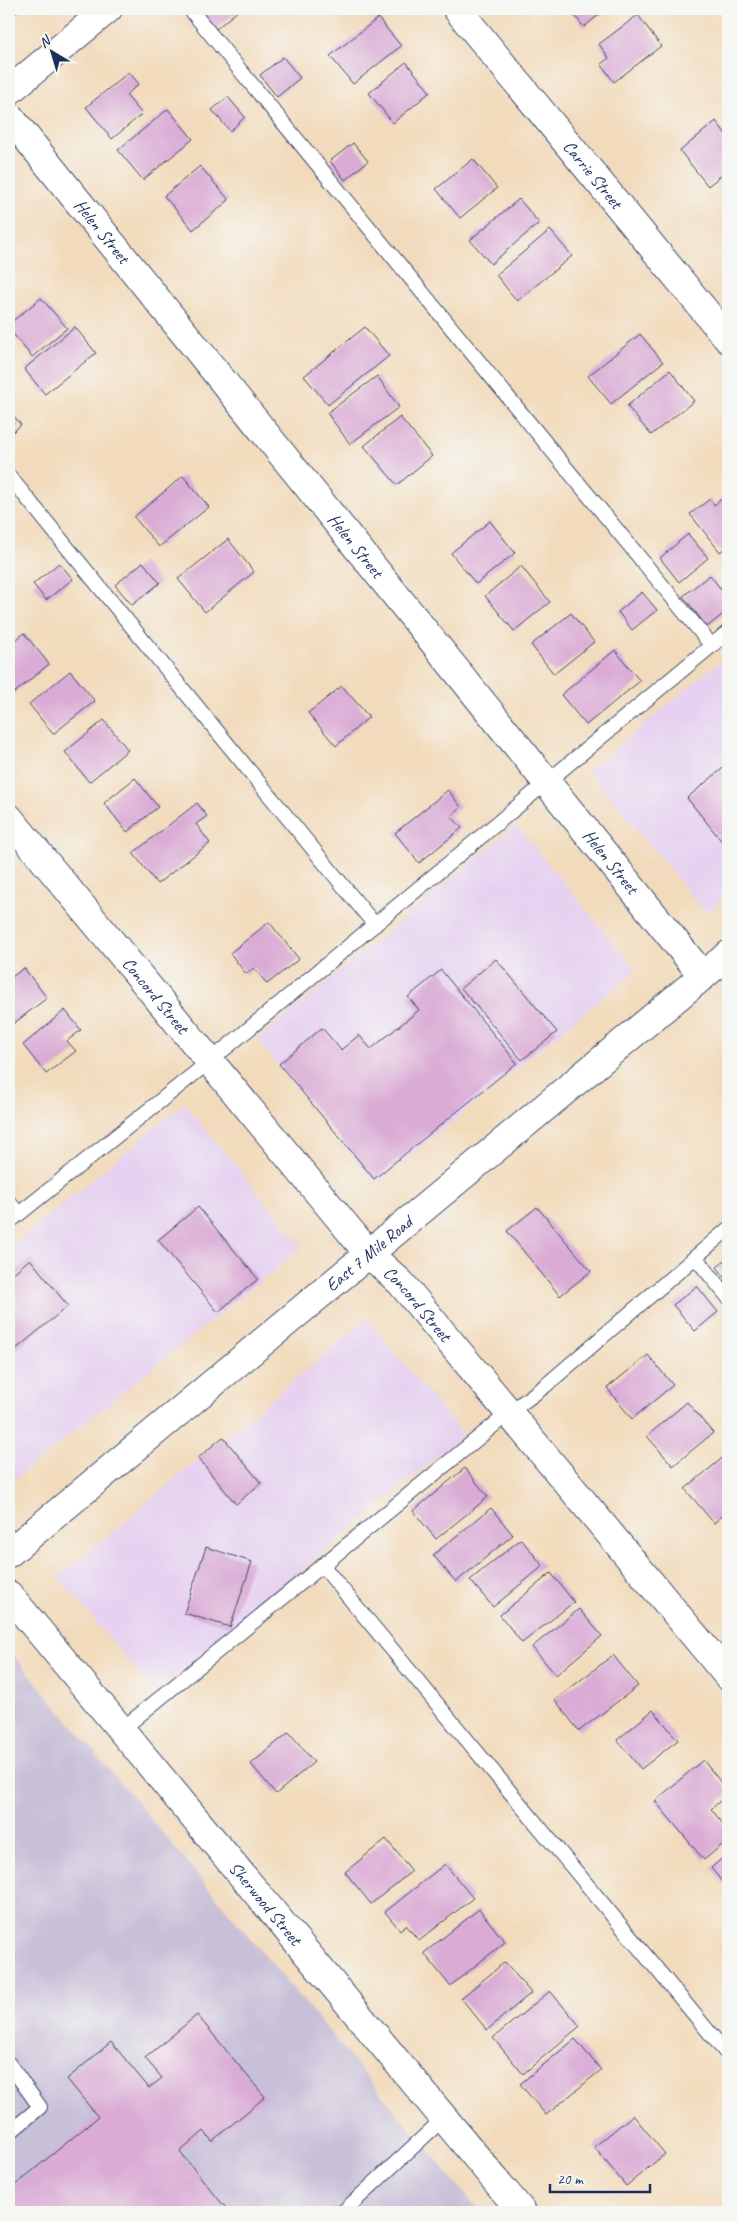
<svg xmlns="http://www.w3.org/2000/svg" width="737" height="2221" font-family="Caveat,sans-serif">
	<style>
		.built { fill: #e6d2f0 }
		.industrial { fill: #c8bfd8 }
		.building { fill: #daacd5 }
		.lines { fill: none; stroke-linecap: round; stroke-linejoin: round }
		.service-casing { stroke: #3b496c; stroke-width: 16 }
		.minor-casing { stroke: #3b496c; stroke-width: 30 }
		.tertiary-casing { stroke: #3b496c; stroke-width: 30 }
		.service { stroke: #fff; stroke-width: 14 }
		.minor { stroke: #fff; stroke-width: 28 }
		.tertiary { stroke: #fff; stroke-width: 28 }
		.labels { text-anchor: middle; stroke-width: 4.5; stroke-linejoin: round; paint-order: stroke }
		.street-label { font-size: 18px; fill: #1b2f5e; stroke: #f6f6f2 }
	</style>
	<rect width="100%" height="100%" fill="#f6f6f2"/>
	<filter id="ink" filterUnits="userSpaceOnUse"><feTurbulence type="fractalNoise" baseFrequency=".02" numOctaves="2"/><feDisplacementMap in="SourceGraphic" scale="10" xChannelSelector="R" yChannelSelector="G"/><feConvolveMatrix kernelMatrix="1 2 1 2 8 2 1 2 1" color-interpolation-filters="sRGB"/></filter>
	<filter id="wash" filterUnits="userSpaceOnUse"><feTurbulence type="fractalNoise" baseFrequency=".0096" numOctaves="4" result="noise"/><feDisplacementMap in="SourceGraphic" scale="20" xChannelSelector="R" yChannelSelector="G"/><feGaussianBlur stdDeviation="1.12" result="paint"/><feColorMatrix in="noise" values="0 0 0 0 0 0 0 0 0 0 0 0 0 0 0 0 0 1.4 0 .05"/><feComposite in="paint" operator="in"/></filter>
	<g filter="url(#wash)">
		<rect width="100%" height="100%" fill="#f2dbbc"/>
		<!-- built -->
		<path class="built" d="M728,654V894L706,913L588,771Z
			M516,825L636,970L376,1184L257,1040Z
			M184,1103L303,1247L9,1484V1249Z
			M367,1319L463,1435L155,1693L58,1577Z"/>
		<!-- industrial -->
		<path class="industrial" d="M9,1650L480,2212H9Z"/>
		<g id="blocks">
			<!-- building -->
			<path class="building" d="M9,9H21L9,19Z
				M200,9H240L216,29Z
				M569,9H606L584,27Z
				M638,15L661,46L614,82L601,64L609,58L599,44Z
				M378,18L401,46L353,84L330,56Z
				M283,57L300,78L277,97L260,75Z
				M406,62L430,92L393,123L369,93Z
				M129,72L139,84L126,95L142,114L112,139L86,107Z
				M228,97L245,117L230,131L212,110Z
				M168,109L193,139L143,180L118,150Z
				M716,121L728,137V170L708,186L680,151Z
				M353,143L368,161L345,180L330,161Z
				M473,159L497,188L460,218L436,189Z
				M200,166L229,200L193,230L164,196Z
				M519,199L539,223L491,264L470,240Z
				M550,230L572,256L517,301L496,275Z
				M9,247L14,253L9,257Z
				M41,298L67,328L32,357L9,329V324Z
				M75,327L96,353L45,394L24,369Z
				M365,327L389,356L328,405L304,376Z
				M640,334L663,362L611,404L588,376Z
				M670,370L694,401L651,435L627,406Z
				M377,376L399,407L350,444L327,413Z
				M9,410L21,425L9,435Z
				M400,417L432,456L397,485L364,446Z
				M183,476L209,507L159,547L134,517Z
				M728,494V546L720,552L690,514L710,499L714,505Z
				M490,521L515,553L476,584L451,553Z
				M688,534L708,558L679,582L660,558Z
				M228,539L254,572L205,612L178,579Z
				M143,562L160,583L132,605L115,585Z
				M59,563L73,579L46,600L33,584Z
				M521,566L550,602L514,631L485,596Z
				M710,575L728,599V610L707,627L683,596Z
				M642,592L657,610L632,630L618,612Z
				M571,613L594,642L554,674L531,645Z
				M24,633L49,664L13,694L9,690V646Z
				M615,650L640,681L586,725L561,695Z
				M70,671L95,701L53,734L29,704Z
				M342,686L369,717L336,746L308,713Z
				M104,720L128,750L89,782L65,752Z
				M728,764V849L687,798Z
				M135,778L158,807L127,832L104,803Z
				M448,790L461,807L451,816L462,828L419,863L395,833Z
				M197,803L207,816L196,824L210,843L157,884L133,853Z
				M269,922L299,959L267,984L254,968L246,974L230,953Z
				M496,959L557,1032L522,1060L461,988Z
				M24,968L47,998L9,1027V979Z
				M441,970L517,1063L374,1179L279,1064L322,1028L341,1050L359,1035L371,1049L419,1010L408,997Z
				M65,1010L81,1030L67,1041L76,1051L46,1074L23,1045Z
				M198,1207L258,1279L218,1312L158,1240Z
				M537,1207L591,1271L560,1296L507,1231Z
				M728,1257V1281L717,1267Z
				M30,1259L68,1306L9,1355V1274L10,1276Z
				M697,1286L718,1312L695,1331L673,1305Z
				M648,1355L673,1385L632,1419L607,1388Z
				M687,1402L713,1433L673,1466L647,1436Z
				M223,1437L261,1483L236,1504L198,1458Z
				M726,1455L728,1458V1511L714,1523L685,1489Z
				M465,1468L488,1497L436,1539L413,1511Z
				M491,1508L513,1535L456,1582L433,1555Z
				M521,1539L543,1566L493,1607L470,1580Z
				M206,1547L252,1562L230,1627L184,1613Z
				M551,1573L574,1602L522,1643L500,1615Z
				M579,1609L602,1636L556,1675L532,1647Z
				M613,1655L638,1686L579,1731L555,1700Z
				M653,1710L678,1740L641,1769L617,1740Z
				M289,1732L314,1762L276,1794L251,1764Z
				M703,1760L728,1791V1794L711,1809L728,1830V1840L704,1860L655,1801Z
				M386,1839L412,1871L371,1904L345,1872Z
				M728,1853V1889L711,1868Z
				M445,1864L473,1898L419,1941L406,1925L400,1930L385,1912Z
				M479,1909L505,1942L450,1986L424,1953Z
				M505,1962L531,1993L487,2030L461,1998Z
				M550,1991L580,2026L523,2074L493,2038Z
				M197,2015L265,2097L212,2141L204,2131L180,2152L229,2212H9V2190L98,2117L67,2079L111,2042L149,2088L162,2078L145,2058Z
				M575,2039L601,2070L546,2115L520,2084Z
				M633,2115L665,2154L626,2186L594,2147Z"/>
		</g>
	</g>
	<g filter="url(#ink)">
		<use href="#blocks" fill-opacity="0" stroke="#3b496c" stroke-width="1"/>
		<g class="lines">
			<!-- service casing -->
			<g class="service-casing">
				<path id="service" d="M190,9L712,646
					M9,476L375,925
					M9,1202L19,1214
					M9,1222L210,1061L728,632
					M695,1257L728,1297
					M322,1565L728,2055
					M121,1730L510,1412L545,1386L728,1229
					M9,2064L40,2107L9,2133
					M343,2212L444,2118"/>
			</g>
			<!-- minor casing -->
			<g class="minor-casing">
				<g id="minor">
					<path id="s1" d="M457,9L728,339"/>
					<path d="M9,91L108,9"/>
					<path id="s2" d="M9,116L703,976"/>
					<path id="s3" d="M9,818L369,1254L401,1283L728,1676"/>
				</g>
			</g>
			<!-- tertiary casing -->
			<g class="tertiary-casing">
				<g id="tertiary">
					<path id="s4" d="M9,1553L728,955"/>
					<path id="s5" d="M9,1595L522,2212"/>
				</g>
			</g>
			<!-- service -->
			<use href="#service" class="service"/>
			<!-- minor -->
			<use href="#minor" class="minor"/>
			<!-- tertiary -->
			<use href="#tertiary" class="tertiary"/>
		</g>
	</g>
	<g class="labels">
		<!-- street labels -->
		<g class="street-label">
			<text dy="6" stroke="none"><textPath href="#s1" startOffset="214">Carrie Street</textPath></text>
			<text dy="6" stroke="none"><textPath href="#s2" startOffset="148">Helen Street</textPath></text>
			<text dy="6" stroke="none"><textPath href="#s2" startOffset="552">Helen Street</textPath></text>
			<text dy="6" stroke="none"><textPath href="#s2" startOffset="958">Helen Street</textPath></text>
			<text dy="6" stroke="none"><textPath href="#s3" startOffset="230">Concord Street</textPath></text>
			<text dy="6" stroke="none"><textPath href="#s4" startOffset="468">East 7 Mile Road</textPath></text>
			<text dy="6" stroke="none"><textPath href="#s3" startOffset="635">Concord Street</textPath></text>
			<text dy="6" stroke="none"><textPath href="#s5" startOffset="401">Sherwood Street</textPath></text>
		</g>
	</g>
	<!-- margin -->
	<rect width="737" height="2221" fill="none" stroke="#f6f6f2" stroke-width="30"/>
	<!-- north arrow -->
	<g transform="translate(52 52) rotate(322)" stroke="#f6f6f2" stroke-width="4" paint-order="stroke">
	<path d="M0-4L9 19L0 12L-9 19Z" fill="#1b2f5e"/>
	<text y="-8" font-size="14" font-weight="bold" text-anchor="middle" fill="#1b2f5e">N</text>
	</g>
	<!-- scale -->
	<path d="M550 2184v8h100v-8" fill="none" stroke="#1b2f5e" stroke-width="2.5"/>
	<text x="557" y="2184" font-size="15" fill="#1b2f5e" stroke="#f6f6f2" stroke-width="4" paint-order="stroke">20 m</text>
</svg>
